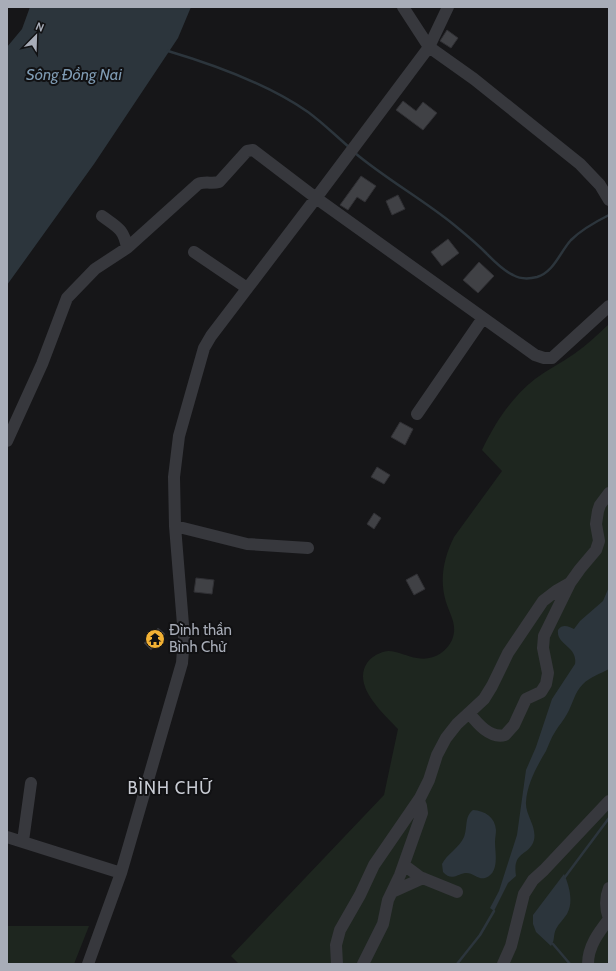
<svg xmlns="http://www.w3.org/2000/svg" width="616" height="971" font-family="Cabin,sans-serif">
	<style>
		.green { fill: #1e261f }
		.water { fill: #2c353c }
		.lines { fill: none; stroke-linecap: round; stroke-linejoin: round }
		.stream { stroke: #2c353c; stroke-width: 2.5 }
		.building { fill: #404145; stroke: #303034 }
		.minor { stroke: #37383d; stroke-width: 12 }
		.labels { text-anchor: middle; stroke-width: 4; stroke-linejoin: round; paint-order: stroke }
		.poi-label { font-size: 15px; fill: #a8adb8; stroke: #111113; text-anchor: start }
		.water-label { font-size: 16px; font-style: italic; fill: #7f9bb3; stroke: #111113 }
		.quarter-label { font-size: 17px; letter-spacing: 1px; fill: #c9ccd4; stroke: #111113 }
	</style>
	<rect width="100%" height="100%" fill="#161618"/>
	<!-- green -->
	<path class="green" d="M609,324V964H239L231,956L384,795L398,729C383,713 352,686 367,663C372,656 380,652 388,651C398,651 408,657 417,658C432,661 446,653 452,640C458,625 450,615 446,602C439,580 444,557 454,537L502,471L482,450C495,423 511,398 535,379C547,370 561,363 574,354C587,345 598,334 609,324Z
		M7,926H89L74,964H7Z"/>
	<!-- water -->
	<path class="water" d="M30,7H191L178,38L94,164L7,285V47L22,29Z
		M609,587V669C600,674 590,677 583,684C574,693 573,704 567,714C564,720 559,725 555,732C551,738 549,744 546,751C537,766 527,784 526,802C525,815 537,826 534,840C529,857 512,850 516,876L508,883L494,911L490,908L499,891L517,835L526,770L536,747L552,699L575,664C578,646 556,645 558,630C563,623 569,627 574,629L580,621L603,601Z
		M473,810C485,811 495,817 496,830C496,834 495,838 495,842C495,853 500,873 485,878C478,880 473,872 465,873C456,875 451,881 443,872L442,864C447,854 459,848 464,837C468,827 464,817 473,810Z
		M564,874C569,885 574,902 567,914C564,919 559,923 556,929C553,935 555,941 551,946L536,932L533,924V915Z"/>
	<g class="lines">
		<!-- stream -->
		<path class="stream" d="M168,51C215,65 268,84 308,112C323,123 336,136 350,148
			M355,153C386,179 422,199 453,224C464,233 475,242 485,252C494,261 502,270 513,275C520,279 529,279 537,277C554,272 560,252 571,240C582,229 595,222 609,215
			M565,877L609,818
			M553,944L570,964
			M457,964L480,935L494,911"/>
	</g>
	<!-- building -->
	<path class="building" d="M447,30L458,38L451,48L440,41Z
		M403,101L416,111L423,102L437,113L423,130L396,110Z
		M361,176L376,186L365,202L357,197L348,210L340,205Z
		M398,195L405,209L392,215L386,201Z
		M448,239L459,253L442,266L431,252Z
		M479,262L494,276L478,293L463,280Z
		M400,422L413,429L405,445L391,437Z
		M377,467L390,475L384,484L371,477Z
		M374,513L381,518L374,529L367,524Z
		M417,574L425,589L414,595L406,580Z
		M196,578L214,580L212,594L194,592Z
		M158,628L165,634L151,650L144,643Z"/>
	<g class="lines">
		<!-- minor -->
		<path class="minor" d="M403,7L429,47L474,79L580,164L600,185L609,200
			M102,216C117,227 124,229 127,248
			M194,252L247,288
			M417,414L483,318
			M7,441L42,364L67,298L95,269L127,248L198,184C205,181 212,184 219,182L247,151L253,150L316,198L535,355L544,358H552L609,306
			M175,526L247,544L308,548
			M469,713C477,723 490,739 505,735L514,725L526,699L541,692L546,684L548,673L543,648L544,636L570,583L580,569L596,550L599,541L596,524L598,511L600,505L609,493
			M7,837L121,873
			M23,841L31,783
			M404,865L420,877L457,892
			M392,892L423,878
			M609,919C605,908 605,898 609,888
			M88,964L121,873L182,663L184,637L175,526L174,477L179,436L204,348L211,336L316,198L429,47L448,7
			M337,964L336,945L340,930L360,895L374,865L420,798L429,780L437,755L446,738L457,724L484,699L492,686L508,653L543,601L556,591L570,583
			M363,964L383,924L388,900L400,875L422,813L421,806L419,801
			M503,964L511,946L524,894L533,880L544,870L609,801
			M588,964C588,946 599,932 609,919"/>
	</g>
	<!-- icons -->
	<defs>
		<g id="temple-disc" transform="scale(1)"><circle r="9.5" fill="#f2b134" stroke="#111113"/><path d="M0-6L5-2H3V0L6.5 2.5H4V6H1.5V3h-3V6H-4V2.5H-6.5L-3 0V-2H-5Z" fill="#111"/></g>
	</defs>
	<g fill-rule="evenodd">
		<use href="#temple-disc" x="155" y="639"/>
	</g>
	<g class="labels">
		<!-- poi labels -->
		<g class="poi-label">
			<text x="169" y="635">Đình thần<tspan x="169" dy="17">Bình Chử</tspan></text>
		</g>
		<!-- water labels -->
		<g class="water-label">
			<text x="74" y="80">Sông Đồng Nai</text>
		</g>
		<!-- quarter labels -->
		<g class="quarter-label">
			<text x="170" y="794">BÌNH CHỮ</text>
		</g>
	</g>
	<!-- border -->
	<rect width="616" height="971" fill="none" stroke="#a8adb8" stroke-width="16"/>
	<!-- north arrow -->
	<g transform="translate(36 36) rotate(23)" stroke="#111113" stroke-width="3" paint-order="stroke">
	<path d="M0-3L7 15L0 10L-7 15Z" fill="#a8adb8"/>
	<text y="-6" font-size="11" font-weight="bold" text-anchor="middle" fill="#a8adb8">N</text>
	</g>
</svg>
